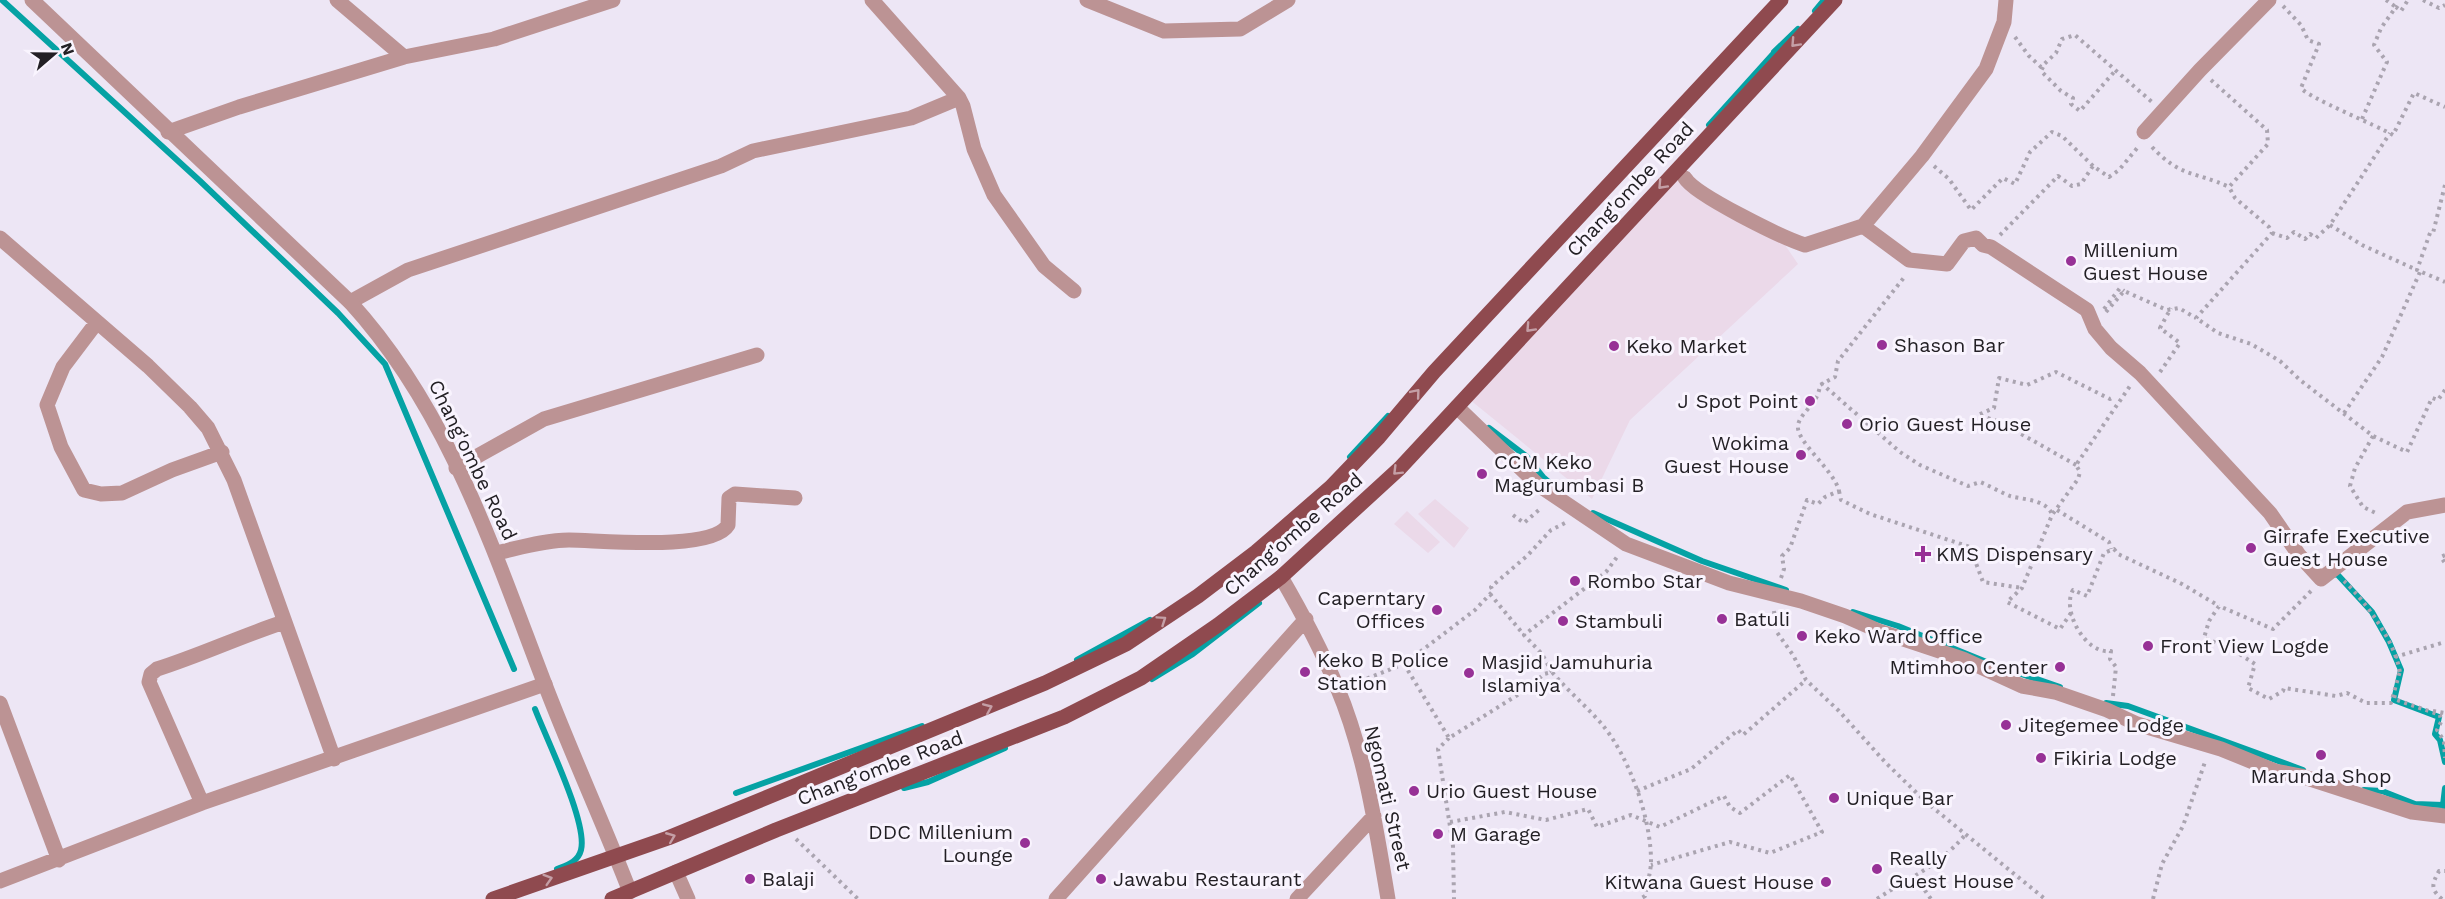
<svg xmlns="http://www.w3.org/2000/svg" width="2445" height="899" font-family="'Work Sans',sans-serif">
	<style>
		.commercial { fill: #ebd9e9 }
		.lines { fill: none; stroke-linecap: round; stroke-linejoin: round }
		.stream { stroke: #05a2a4; stroke-width: 6 }
		.path { stroke: #aaa4b0; stroke-width: 4; stroke-dasharray: 3 4.5; stroke-linecap: butt }
		.minor { stroke: #bc9394; stroke-width: 15 }
		.tertiary { stroke: #bc9394; stroke-width: 15 }
		.primary { stroke: #8f4a4f; stroke-width: 15 }
		.oneway { stroke: #c49fa6 }
		.poi-dot { fill: #973196; stroke: #f9f4fe; stroke-width: 2 }
		.labels { text-anchor: middle; stroke-width: 6; stroke-linejoin: round; paint-order: stroke }
		.street-label { font-size: 20px; fill: #232025; stroke: #f9f4fe }
		.poi-label { font-size: 20px; fill: #232025; stroke: #f9f4fe; text-anchor: start }
	</style>
	<rect width="100%" height="100%" fill="#ede6f5"/>
	<!-- commercial -->
	<path class="commercial" d="M1677,180L1783,242L1798,264L1630,420L1592,499L1469,399Z
		M1435,499L1469,528L1454,548L1418,514Z
		M1407,511L1440,542L1428,553L1394,524Z"/>
	<g class="lines">
		<!-- stream -->
		<path class="stream" d="M2,0L200,181L338,313L385,364L514,669
			M1815,11L1824,0
			M1774,52L1798,29
			M1709,125L1773,54
			M1489,428L1526,456L1543,477L1557,489
			M1350,457L1388,416
			M1593,513L1702,561L1786,590
			M2332,575L2337,574L2372,612L2389,642L2401,670L2394,700L2439,717L2435,734L2440,740L2445,762
			M1853,612L1898,626L1989,663L2060,687
			M1077,660L1150,620
			M1152,679L1193,654L1259,603
			M2106,703L2128,706L2303,770
			M535,709C546,738 588,823 581,850C578,862 567,865 557,869
			M904,788L928,782L1005,748
			M2364,790L2382,791L2415,804L2443,805L2445,809
			M736,793L922,726
			M2443,805L2445,788"/>
		<!-- path -->
		<path class="path" d="M2386,0L2396,7
			M2423,0L2439,8L2445,5
			M2283,6L2301,25L2308,40L2319,44L2301,88C2309,98 2376,125 2393,135L2414,93L2445,107
			M2015,37L2029,56L2041,67L2056,53L2062,39L2075,35L2152,102
			M2043,67L2041,71L2061,91L2073,98L2071,104L2080,111L2115,71
			M2211,80L2267,130L2268,144L2229,187L2235,198L2269,227L2272,233L2196,318L2218,333L2251,344L2280,361L2300,380L2373,436L2407,452L2432,398L2438,400L2445,390
			M2362,119L2387,62L2374,45L2381,28L2396,7L2401,11L2408,0
			M2152,147C2181,178 2195,171 2229,187
			M1934,166L1949,179L1971,210L2003,178L2015,184L2030,152L2052,132L2062,136L2093,166
			M2445,185L2433,233H2430L2417,270L2445,282
			M2330,225L2362,245L2417,270
			M2272,233L2287,238L2294,232L2305,239L2310,234L2316,238L2330,225L2390,133
			M2000,235L2058,176L2072,186L2081,184L2093,166L2109,177L2119,170L2138,147
			M2104,309L2120,288L2124,291
			M2106,312L2124,291L2167,310L2179,308L2196,318
			M2160,372L2180,343L2160,328L2171,308
			M1821,383L1900,452L1920,465L1968,486L1980,482C1990,486 2000,492 2010,496C2024,500 2045,499 2052,514
			M2344,413L2382,357L2420,272
			M2373,436L2355,468L2350,486L2363,507L2378,514
			M2076,465L2000,422L1978,415L1994,408L1999,378L2027,385L2056,372L2110,399L2114,397
			M1839,491L1841,500L1870,514L1970,547L1983,582L2022,588
			M2057,510L2109,542L2111,549
			M1513,515L1524,523L1541,508
			M2445,555L2441,557L2445,563
			M1781,578L1784,569L1782,556L1790,548L1807,500L1818,504L1825,497L1839,491C1835,471 1795,441 1798,425C1801,411 1818,405 1820,385L1835,377L1838,361L1906,275
			M2344,581C2366,602 2396,643 2400,673
			M2311,591L2273,629L2219,606L2209,621L2204,638L2230,648L2255,664L2248,688L2269,699L2283,691L2284,688L2336,696L2347,693L2366,703H2391L2400,671
			M1490,594L1524,635
			M1774,611L1776,631L1793,655L1806,680L1839,711L1886,763L1926,802L2045,899
			M2071,613L2060,629L2007,602L2022,588L2052,515L2078,479L2080,472L2076,465L2130,386
			M2395,657L2445,642
			M1404,664L1449,738L1527,689L1544,674L1552,672C1567,690 1584,704 1600,722C1629,755 1652,820 1651,864C1650,874 1647,886 1645,896L1640,899
			M1552,672L1542,654L1524,635L1606,572L1617,557
			M1353,684L1404,664L1475,610L1493,591L1491,587L1528,555L1551,530L1565,523
			M2395,695L2394,699L2440,715L2441,722L2437,730L2444,741L2445,758
			M2113,696L2116,667L2110,659L2111,651C2086,655 2061,611 2073,590L2087,596L2104,553L2114,549L2118,554L2182,584L2219,606
			M2433,711L2445,713
			M1449,738L1438,749L1453,846L1454,899
			M1637,791L1691,769L1738,730L1743,735L1806,680
			M1450,822L1505,812L1546,820L1588,809L1597,827L1631,815L1660,827L1724,796L1730,807L1740,813L1790,775L1822,832L1770,853L1730,842L1651,865
			M796,839L858,899
			M1916,878L1931,899
			M1877,899C1911,876 1937,868 1965,835
			M2153,899L2162,864L2183,826L2205,762
			M2442,899C2430,889 2432,884 2439,871H2445"/>
		<!-- minor -->
		<path class="minor" d="M337,0L404,57
			M872,0L959,98L963,106L974,149L994,195L1044,266L1074,291
			M1087,0L1164,31L1240,29L1288,0
			M168,132L239,107L404,57L494,39L613,0
			M2144,132L2200,70L2269,0
			M1685,178C1695,195 1783,238 1805,245L1863,226L1922,156L1986,69L2004,22L2006,0
			M1863,226L1909,260L1947,264L1964,241L1976,238L1983,245L1991,247L2087,310L2095,329L2111,348L2140,373L2270,513L2299,555L2321,579L2407,512L2445,505
			M0,238L148,366L190,407L208,428L234,480L334,759
			M350,302L408,270L721,166L753,151L911,118L959,98
			M97,322L63,367L47,405L61,447L84,490L101,494L122,493L172,470L222,452
			M1457,407L1537,484L1626,544L1729,583L1801,601L1845,616L1879,631L1963,659L2022,686L2055,692L2107,710L2137,724L2221,749L2275,771L2301,776L2412,812L2445,816
			M456,468L544,419L757,355
			M496,553C519,548 545,540 569,540C599,540 712,552 728,525L729,498L735,494L795,498
			M1281,577C1302,613 1321,649 1337,687C1365,753 1376,828 1388,899
			M0,703L59,860
			M202,803L149,682L151,674L157,669C201,655 241,636 284,622
			M676,872L688,899
			M0,881L202,803L545,684
			M1056,899L1306,619
			M1297,899L1374,816"/>
		<!-- tertiary -->
		<path class="tertiary" d="M32,0L350,302C448,409 493,549 544,682C571,753 603,822 630,892"/>
		<!-- primary -->
		<path class="primary" d="M493,899L668,838L1045,683L1126,644L1198,596L1256,552L1331,487L1379,437L1434,372L1781,0
			M612,899L776,830L1064,717L1141,678L1218,625L1281,577L1400,468L1835,0"/>
	</g>
	<!-- one-way arrows -->
	<defs><path id="oneway-chevron" d="M-2-3.5L2.5 0L-2 3.5" fill="none" stroke-width="1.6" stroke-linecap="round" stroke-linejoin="round" transform="scale(1.5)"/></defs>
	<g class="oneway">
		<use href="#oneway-chevron" transform="translate(1795 43) rotate(133)"/>
		<use href="#oneway-chevron" transform="translate(1662 185) rotate(133)"/>
		<use href="#oneway-chevron" transform="translate(1530 328) rotate(133)"/>
		<use href="#oneway-chevron" transform="translate(1416 393) rotate(-50)"/>
		<use href="#oneway-chevron" transform="translate(1397 471) rotate(135)"/>
		<use href="#oneway-chevron" transform="translate(1162 620) rotate(-34)"/>
		<use href="#oneway-chevron" transform="translate(988 708) rotate(-23)"/>
		<use href="#oneway-chevron" transform="translate(671 837) rotate(-22)"/>
		<use href="#oneway-chevron" transform="translate(548 879) rotate(-17)"/>
	</g>
	<!-- markers -->
	<g class="poi-dot">
		<circle cx="2071" cy="261" r="6"/>
		<circle cx="1882" cy="345" r="6"/>
		<circle cx="1614" cy="346" r="6"/>
		<circle cx="1810" cy="401" r="6"/>
		<circle cx="1847" cy="424" r="6"/>
		<circle cx="1801" cy="455" r="6"/>
		<circle cx="1482" cy="474" r="6"/>
		<circle cx="2251" cy="548" r="6"/>
		<path d="M1920 545h6v6h6v6h-6v6h-6v-6h-6v-6h6z"/>
		<circle cx="1575" cy="581" r="6"/>
		<circle cx="1437" cy="610" r="6"/>
		<circle cx="1722" cy="619" r="6"/>
		<circle cx="1563" cy="621" r="6"/>
		<circle cx="1802" cy="636" r="6"/>
		<circle cx="2148" cy="646" r="6"/>
		<circle cx="2060" cy="667" r="6"/>
		<circle cx="1305" cy="672" r="6"/>
		<circle cx="1469" cy="673" r="6"/>
		<circle cx="2006" cy="725" r="6"/>
		<circle cx="2321" cy="755" r="6"/>
		<circle cx="2041" cy="758" r="6"/>
		<circle cx="1414" cy="791" r="6"/>
		<circle cx="1834" cy="798" r="6"/>
		<circle cx="1438" cy="834" r="6"/>
		<circle cx="1025" cy="843" r="6"/>
		<circle cx="1877" cy="869" r="6"/>
		<circle cx="750" cy="879" r="6"/>
		<circle cx="1101" cy="879" r="6"/>
		<circle cx="1826" cy="882" r="6"/>
	</g>
	<g class="labels">
		<!-- street labels -->
		<g class="street-label">
			<text transform="translate(1630 189) rotate(-47)" y="7">Chang'ombe Road</text>
			<text transform="translate(473 460) rotate(64)" y="7">Chang'ombe Road</text>
			<text transform="translate(1293 534) rotate(-41)" y="7">Chang'ombe Road</text>
			<text transform="translate(880 768) rotate(-21)" y="7">Chang'ombe Road</text>
			<text transform="translate(1388 798) rotate(77)" y="7">Ngomati Street</text>
		</g>
		<!-- poi labels -->
		<g class="poi-label">
			<text x="2083" y="257">Millenium<tspan x="2083" dy="23">Guest House</tspan></text>
			<text x="1894" y="352">Shason Bar</text>
			<text x="1626" y="353">Keko Market</text>
			<text x="1798" y="408" text-anchor="end">J Spot Point</text>
			<text x="1859" y="431">Orio Guest House</text>
			<text x="1789" y="450" text-anchor="end">Wokima<tspan x="1789" dy="23">Guest House</tspan></text>
			<text x="1494" y="469">CCM Keko<tspan x="1494" dy="23">Magurumbasi B</tspan></text>
			<text x="2263" y="543">Girrafe Executive<tspan x="2263" dy="23">Guest House</tspan></text>
			<text x="1936" y="561">KMS Dispensary</text>
			<text x="1587" y="588">Rombo Star</text>
			<text x="1425" y="605" text-anchor="end">Caperntary<tspan x="1425" dy="23">Offices</tspan></text>
			<text x="1734" y="626">Batuli</text>
			<text x="1575" y="628">Stambuli</text>
			<text x="1814" y="643">Keko Ward Office</text>
			<text x="2160" y="653">Front View Logde</text>
			<text x="1317" y="667">Keko B Police<tspan x="1317" dy="23">Station</tspan></text>
			<text x="1481" y="669">Masjid Jamuhuria<tspan x="1481" dy="23">Islamiya</tspan></text>
			<text x="2048" y="674" text-anchor="end">Mtimhoo Center</text>
			<text x="2018" y="732">Jitegemee Lodge</text>
			<text x="2053" y="765">Fikiria Lodge</text>
			<text x="2321" y="783" text-anchor="middle">Marunda Shop</text>
			<text x="1426" y="798">Urio Guest House</text>
			<text x="1846" y="805">Unique Bar</text>
			<text x="1013" y="839" text-anchor="end">DDC Millenium<tspan x="1013" dy="23">Lounge</tspan></text>
			<text x="1450" y="841">M Garage</text>
			<text x="1889" y="865">Really<tspan x="1889" dy="23">Guest House</tspan></text>
			<text x="762" y="886">Balaji</text>
			<text x="1113" y="886">Jawabu Restaurant</text>
			<text x="1814" y="889" text-anchor="end">Kitwana Guest House</text>
		</g>
	</g>
	<!-- north arrow -->
	<g transform="translate(54 54) rotate(70)" stroke="#f9f4fe" stroke-width="4.5" paint-order="stroke">
	<path d="M0-4.5L10 22L0 15L-10 22Z" fill="#232025"/>
	<text y="-9" font-size="16" font-weight="bold" text-anchor="middle" fill="#232025">N</text>
	</g>
</svg>
